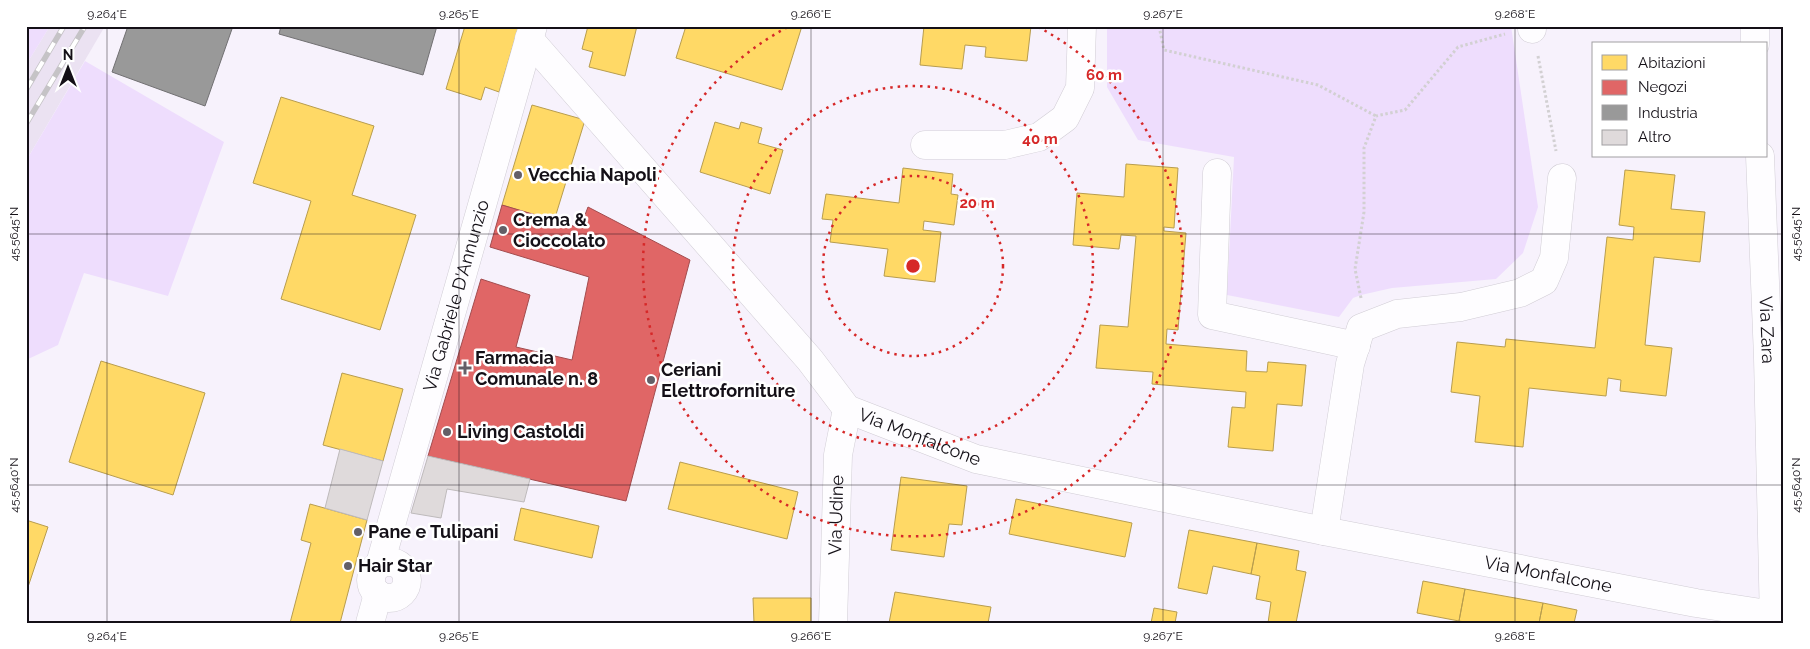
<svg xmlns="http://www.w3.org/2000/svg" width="1810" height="649" font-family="Raleway,sans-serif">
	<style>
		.built { fill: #ebe2f2 }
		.green { fill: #eeddfd }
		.homes { fill: #ffd966; stroke: #b89d4e }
		.shops { fill: #e06666; stroke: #a34c4e }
		.industry { fill: #999; stroke: #717072 }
		.building { fill: #dfdadb; stroke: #bebabb }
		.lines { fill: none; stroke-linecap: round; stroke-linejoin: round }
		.street-casing { stroke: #d1cdd5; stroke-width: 29 }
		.path { stroke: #d2d0d2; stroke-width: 3; stroke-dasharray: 2.5 2.5; stroke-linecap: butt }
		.street { stroke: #fefdff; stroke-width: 28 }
		.rail-casing { stroke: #c5c3c6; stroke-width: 5.5 }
		.rail { stroke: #fff; stroke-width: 4; stroke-dasharray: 11; stroke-linecap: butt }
		.ticks { fill: none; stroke: #141017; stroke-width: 1; stroke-opacity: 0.45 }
		.ring { fill: none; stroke: #d62828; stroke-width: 2.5; stroke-dasharray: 2.5 5 }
		.poi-dot { fill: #635f67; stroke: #fff; stroke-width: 2 }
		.labels { text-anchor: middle; stroke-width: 5; stroke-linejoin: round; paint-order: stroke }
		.poi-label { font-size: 18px; font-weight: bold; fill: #141017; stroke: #fff; text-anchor: start }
		.street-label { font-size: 18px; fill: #141017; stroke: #fff }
		.centre { fill: #d62828; stroke: #fff; stroke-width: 2.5 }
		.ring-label { font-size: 15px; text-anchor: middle; font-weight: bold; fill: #d62828; stroke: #fff; stroke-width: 5; stroke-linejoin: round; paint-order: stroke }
		.neatline { fill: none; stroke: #141017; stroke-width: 2 }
		.ticks-label { font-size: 12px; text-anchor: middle; fill: #141017 }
	</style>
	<rect width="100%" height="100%" fill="#f7f2fc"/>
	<!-- built -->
	<path class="built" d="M50,26H105L26,161V65Z"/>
	<!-- green -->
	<path class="green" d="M26,26H50L26,65Z
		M1107,26H1511L1538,207L1523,253L1496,279L1392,288L1361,295L1353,298L1339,317L1227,295L1234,157L1138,140L1107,87Z
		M85,61L224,142L168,296L84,273L58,345L26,360V161Z"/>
	<!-- homes -->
	<path class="homes" d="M465,26H519L499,92L485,87L481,100L446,89Z
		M588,26H637L625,76L589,67L593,52L582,49Z
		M686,26H802L782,90L676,58Z
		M924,26H1031L1027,61L985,57L986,47L965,45L962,69L920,65Z
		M281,97L374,126L352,195L416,215L380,330L281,299L311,201L253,183Z
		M532,105L585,120L554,221L502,205Z
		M715,122L739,129L741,122L762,128L758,143L783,150L770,194L700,172Z
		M1126,164L1178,168L1174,228L1164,227V231L1186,233L1178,330L1167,329L1166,344L1247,351L1246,371L1267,372L1268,362L1306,365L1302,406L1277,404L1273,451L1228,447L1232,407L1245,408L1246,392L1152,384L1153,372L1096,368L1100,325L1128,327L1136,236L1121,235L1119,249L1073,245L1077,193L1124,197Z
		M903,168L953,174L951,194L958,195L954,225L924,221L923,230L941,232L935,282L884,276L888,249L830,242L833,220L822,219L826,194L899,203Z
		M1625,170L1675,175L1671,209L1705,212L1700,262L1654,257L1645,345L1672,348L1666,396L1620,391L1621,380L1608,378L1606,396L1529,388L1523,447L1475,442L1480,396L1451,392L1457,342L1505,347L1506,339L1595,348L1607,237L1633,240L1634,227L1619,225Z
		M101,361L205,393L173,495L69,462Z
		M342,373L403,389L383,461L323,445Z
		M680,462L798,492L787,539L668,509Z
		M901,477L967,486L962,525L949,524L944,557L891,550Z
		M1016,499L1132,523L1125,557L1009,534Z
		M310,504L367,520L340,623H290L311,543L301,540Z
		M521,508L599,526L592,558L514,540Z
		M26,520L48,527L26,593Z
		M1189,530L1257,543L1251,574L1213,566L1207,594L1178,588Z
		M1257,543L1299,551L1296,570L1306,572L1296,623H1268L1271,602L1256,599L1260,576L1251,574Z
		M1423,581L1465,589L1459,621L1417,613Z
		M1465,589L1543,603L1539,623H1470L1459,621Z
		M895,592L991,607L988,623H889Z
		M753,598H811V623H754Z
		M1543,603L1577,610L1574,623H1539Z
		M1154,608L1177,612L1175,623H1151Z"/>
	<!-- shops -->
	<path class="shops" d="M502,205L580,228L588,207L690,260L626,501L428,456L481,279L530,295L516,347L572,360L589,277L490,247Z"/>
	<!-- industry -->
	<path class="industry" d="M128,26H233L205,106L112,72Z
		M281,26H437L423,75L279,34Z"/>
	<!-- building -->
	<path class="building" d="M340,449L383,461L367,520L325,508Z
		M428,456L530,479L524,502L447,489L441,518L411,513Z"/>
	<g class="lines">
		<!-- street casing -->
		<g class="street-casing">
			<g id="street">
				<path d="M1532,26V29"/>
				<path d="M1755,26V44"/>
				<path id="s1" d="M529,39L810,360L847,409L976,459L1324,531L1696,603L1774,615"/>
				<path d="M925,145H1005L1039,137L1065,118L1080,88L1082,26"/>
				<path id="s2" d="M1760,156L1768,358L1774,623"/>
				<path d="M1217,173L1212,315L1356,346"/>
				<path d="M1324,531L1350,364L1361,328L1397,314L1461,307L1520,293L1544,281L1554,258L1562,178"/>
				<circle cx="389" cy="580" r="18"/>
				<path id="s3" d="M380,564L533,26"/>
				<path d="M370,623L378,594"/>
				<path id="s4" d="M833,623L838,455L847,409"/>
			</g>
		</g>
		<!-- path -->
		<path class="path" d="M1159,26L1164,50L1318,85L1376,116
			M1538,56L1556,151
			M1361,298L1355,269L1364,212V148L1376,116L1405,110L1458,47L1505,34"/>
		<!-- street -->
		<use href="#street" class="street"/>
		<!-- rail casing -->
		<g class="rail-casing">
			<path id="rail" d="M26,90L64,26
				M26,124L85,26"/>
		</g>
		<!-- rail -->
		<use href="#rail" class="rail"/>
	</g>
	<!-- ticks -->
	<path class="ticks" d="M107,26V623M459,26V623M811,26V623M1163,26V623M1515,26V623M26,234H1784M26,485H1784"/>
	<!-- distance rings -->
	<g class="ring">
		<circle cx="913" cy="266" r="90"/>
		<circle cx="913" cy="266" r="180"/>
		<path d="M1038 27A270 270 0 1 1 788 27"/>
	</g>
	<!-- markers -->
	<g class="poi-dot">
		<circle cx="518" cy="175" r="5"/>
		<circle cx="503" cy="230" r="5"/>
		<path d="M462.5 360.5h5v5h5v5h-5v5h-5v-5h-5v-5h5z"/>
		<circle cx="651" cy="380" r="5"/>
		<circle cx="447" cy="432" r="5"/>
		<circle cx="358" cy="532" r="5"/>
		<circle cx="348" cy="566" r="5"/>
	</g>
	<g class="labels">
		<!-- poi labels -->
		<g class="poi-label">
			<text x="528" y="181">Vecchia Napoli</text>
			<text x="513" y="226">Crema &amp;<tspan x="513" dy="21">Cioccolato</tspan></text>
			<text x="475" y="364">Farmacia<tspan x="475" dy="21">Comunale n. 8</tspan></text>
			<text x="661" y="376">Ceriani<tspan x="661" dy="21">Elettroforniture</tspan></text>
			<text x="457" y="438">Living Castoldi</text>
			<text x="368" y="538">Pane e Tulipani</text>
			<text x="358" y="572">Hair Star</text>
		</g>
		<!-- street labels -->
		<g class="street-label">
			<text dy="6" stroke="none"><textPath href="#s3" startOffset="279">Via Gabriele D'Annunzio</textPath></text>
			<text dy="6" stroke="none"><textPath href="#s2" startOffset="174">Via Zara</textPath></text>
			<text dy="6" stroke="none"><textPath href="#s1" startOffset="566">Via Monfalcone</textPath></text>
			<text dy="6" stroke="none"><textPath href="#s4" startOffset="108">Via Udine</textPath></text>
			<text dy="6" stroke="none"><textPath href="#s1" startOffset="1210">Via Monfalcone</textPath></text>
		</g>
	</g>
	<circle cx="913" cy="266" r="8" class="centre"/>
	<g class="ring-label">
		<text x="1104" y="80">60 m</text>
		<text x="1040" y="144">40 m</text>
		<text x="977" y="208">20 m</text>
	</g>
	<!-- border -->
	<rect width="1810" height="649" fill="none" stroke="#ffffff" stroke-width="55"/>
	<!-- legend -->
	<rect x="1592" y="42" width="175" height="115" fill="#ffffff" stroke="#a19fa2"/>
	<rect x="1602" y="55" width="25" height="15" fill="#ffd966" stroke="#a19fa2"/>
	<text x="1638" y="68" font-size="15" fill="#141017">Abitazioni</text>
	<rect x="1602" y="80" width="25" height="15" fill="#e06666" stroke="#a19fa2"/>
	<text x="1638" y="92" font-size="15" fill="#141017">Negozi</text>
	<rect x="1602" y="105" width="25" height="15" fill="#999999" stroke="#a19fa2"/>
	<text x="1638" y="118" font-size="15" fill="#141017">Industria</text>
	<rect x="1602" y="130" width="25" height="15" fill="#dfdadb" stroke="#a19fa2"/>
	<text x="1638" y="142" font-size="15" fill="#141017">Altro</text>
	<!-- north arrow -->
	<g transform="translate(68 68)" stroke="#ffffff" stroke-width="4" paint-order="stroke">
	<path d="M0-4L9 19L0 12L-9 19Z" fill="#141017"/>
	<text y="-8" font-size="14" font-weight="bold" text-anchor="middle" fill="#141017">N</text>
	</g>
	<rect x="28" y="28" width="1754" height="594" class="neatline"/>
	<g class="ticks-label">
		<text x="107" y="18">9.264°E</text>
		<text x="459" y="18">9.265°E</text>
		<text x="811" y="18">9.266°E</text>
		<text x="1163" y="18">9.267°E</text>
		<text x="1515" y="18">9.268°E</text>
		<text transform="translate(14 234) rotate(-90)" y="4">45.5645°N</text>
		<text transform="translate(1796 234) rotate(-90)" y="4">45.5645°N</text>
		<text transform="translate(14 485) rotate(-90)" y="4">45.5640°N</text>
		<text transform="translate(1796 485) rotate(-90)" y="4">45.5640°N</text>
		<text x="107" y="640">9.264°E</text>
		<text x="459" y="640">9.265°E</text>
		<text x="811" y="640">9.266°E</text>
		<text x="1163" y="640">9.267°E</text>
		<text x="1515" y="640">9.268°E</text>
	</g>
</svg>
